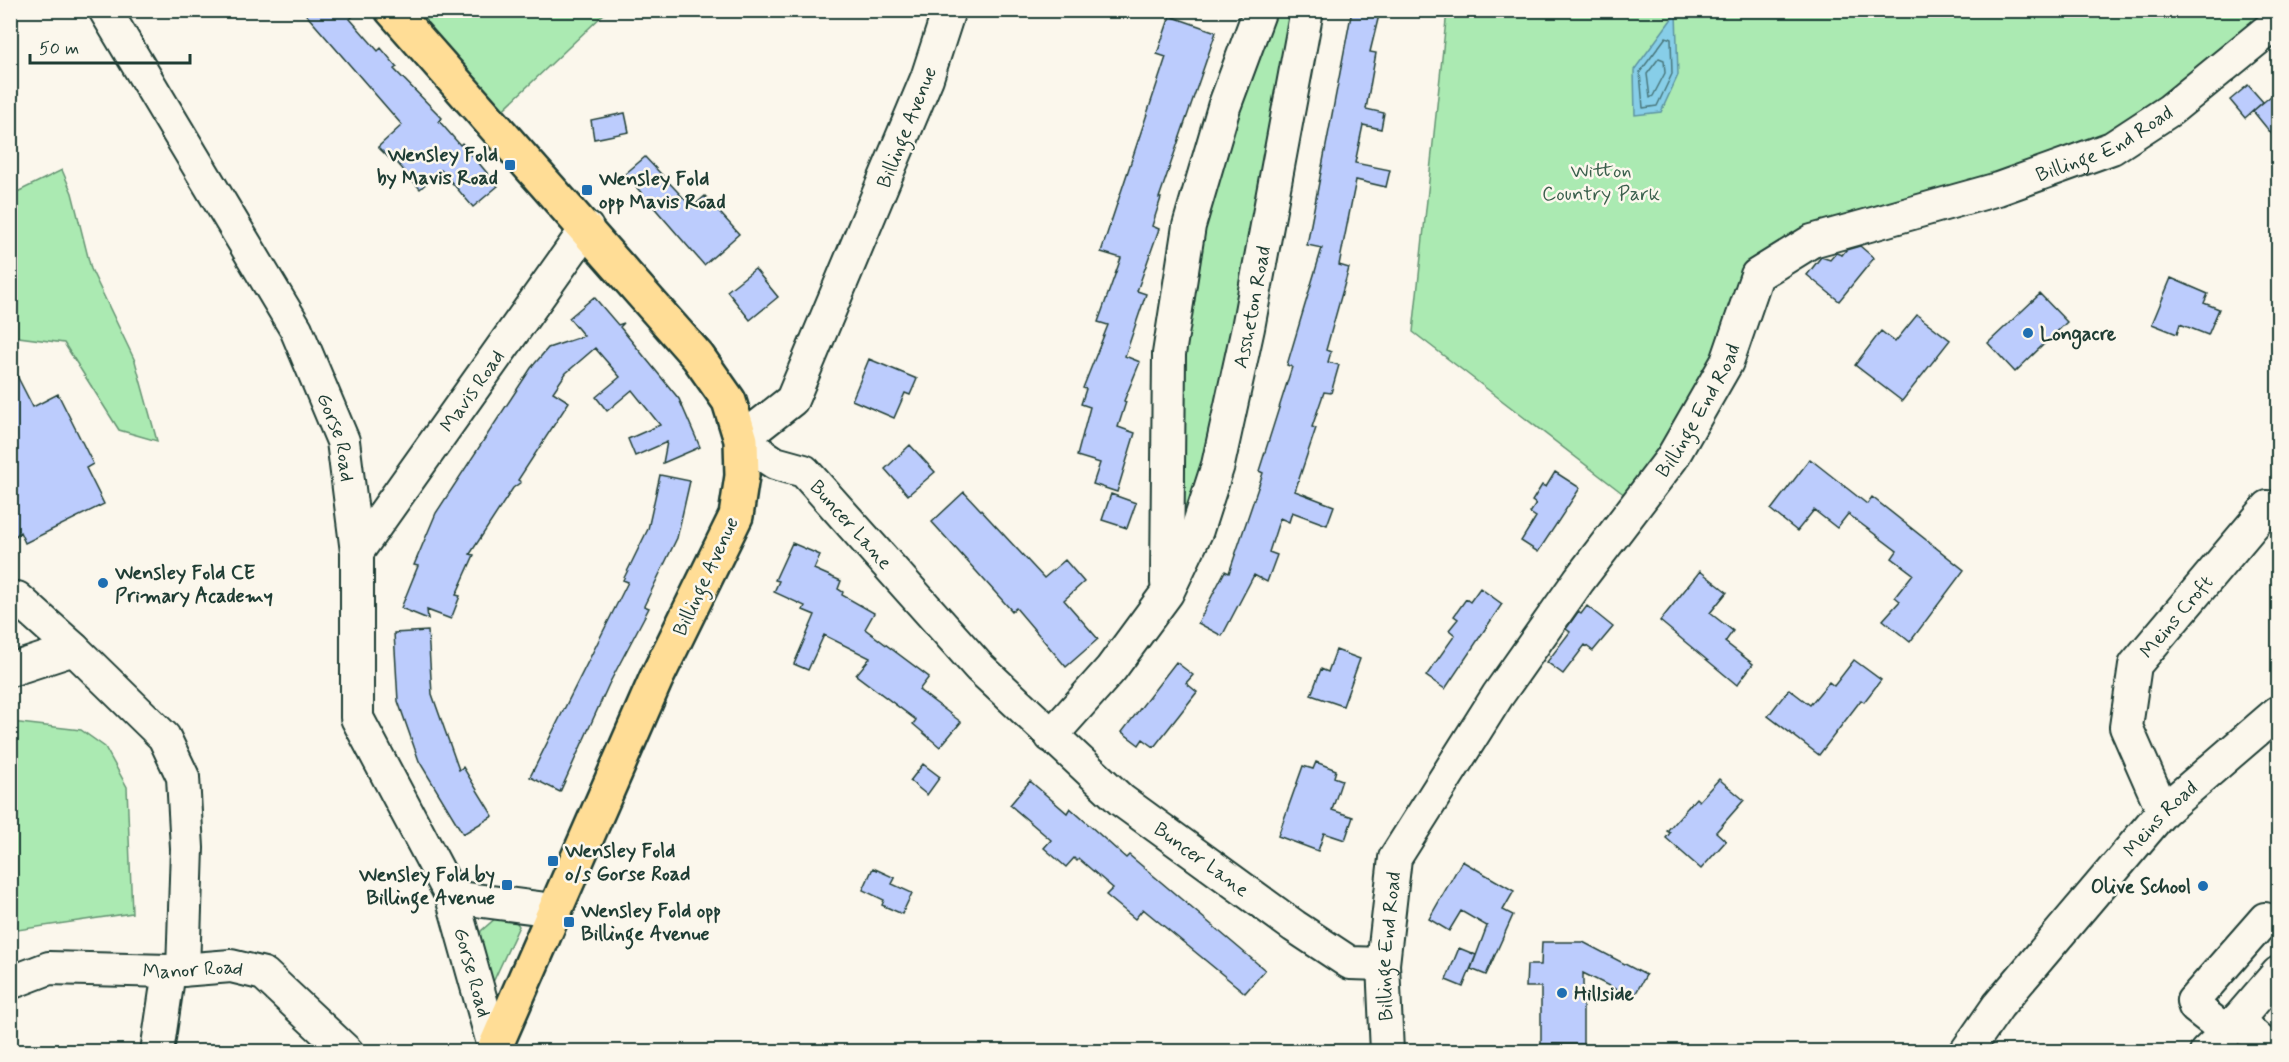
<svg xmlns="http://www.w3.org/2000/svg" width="2289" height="1062" font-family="Mynerve,sans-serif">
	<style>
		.green { fill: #abeab2; stroke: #659473; stroke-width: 1.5 }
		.water { fill: #87cee8; stroke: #5d94a0; stroke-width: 1.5 }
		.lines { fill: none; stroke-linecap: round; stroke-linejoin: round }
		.shore { stroke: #49777c; stroke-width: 1.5 }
		.building { fill: #bcccfd; stroke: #1f3d34; stroke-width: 1.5 }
		.minor-casing { stroke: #1f3d34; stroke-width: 36 }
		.major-casing { stroke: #1f3d34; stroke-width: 38 }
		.minor { stroke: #fbf7ec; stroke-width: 32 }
		.major { stroke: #ffdd96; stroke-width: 33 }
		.poi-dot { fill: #1f6fb2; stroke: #fbf7ec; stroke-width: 2 }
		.labels { text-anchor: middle; stroke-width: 5; stroke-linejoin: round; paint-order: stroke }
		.street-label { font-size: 20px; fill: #1f3d34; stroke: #fbf7ec }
		.poi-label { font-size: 20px; font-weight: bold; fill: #1f3d34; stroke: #fbf7ec; text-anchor: start }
		.park-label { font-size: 20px; fill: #3b604d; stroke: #fbf7ec }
	</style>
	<rect width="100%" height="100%" fill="#fbf7ec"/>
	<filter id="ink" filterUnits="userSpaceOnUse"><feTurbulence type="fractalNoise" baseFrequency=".0167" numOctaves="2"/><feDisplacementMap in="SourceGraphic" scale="12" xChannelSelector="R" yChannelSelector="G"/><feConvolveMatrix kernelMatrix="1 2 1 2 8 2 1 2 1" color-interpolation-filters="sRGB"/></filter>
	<g filter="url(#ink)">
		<!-- green -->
		<path class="green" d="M392,11H607L490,122Z
			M1269,11H1296L1237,336L1180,548L1178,396L1209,193Z
			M1447,11H2276L2164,100L2105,134L2000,180L1807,233L1734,323L1630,499L1413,332Z
			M62,170L72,193L91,269L135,361L157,441L119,430L64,343L11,336V195Z
			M11,722L81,730L105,747L127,787L132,913L11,931Z
			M497,917L515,920L519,926L494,980L488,978L479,941L481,931Z"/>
		<!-- water -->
		<path class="water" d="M1676,13L1678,75L1661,112L1635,115L1634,70Z"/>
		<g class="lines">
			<!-- shore -->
			<path class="shore" d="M1666,37L1671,39L1672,74L1657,106L1643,108L1640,72Z
				M1659,58L1664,60L1665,73L1653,96L1650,98L1647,74Z"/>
		</g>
		<!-- building -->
		<path class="building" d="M302,10H359L350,19L378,51L381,48L397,67L394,69L442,118L439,121L460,145L462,143L498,186L473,207L441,170L420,189L393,158L391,160L378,147L402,125Z
			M1352,10L1379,15L1370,52L1376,53L1366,109L1384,113L1381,129L1363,125L1355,163L1390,170L1386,187L1356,180L1339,265L1349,268L1326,350L1331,352L1328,362L1339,365L1331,393L1324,392L1312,427L1316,428L1295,491L1334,506L1327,525L1292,512L1289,522L1280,518L1269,552L1277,555L1267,582L1254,575L1222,636L1198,623L1225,571L1229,573L1263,473L1259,471L1292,367L1287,365L1322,248L1307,245Z
			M1170,16L1216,32L1159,198H1161L1152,226L1159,229L1137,291L1146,294L1125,356L1140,362L1124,401L1126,402L1118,427L1135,433L1117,492L1093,484L1100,463L1077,456L1090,407L1081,404L1086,389L1083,388L1108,325L1098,322L1121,258L1101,252L1166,57L1157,54Z
			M2248,85L2263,102L2245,118L2230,100Z
			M2278,90V142L2253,111Z
			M625,113L629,132L594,139L591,120Z
			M645,157L692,207L705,196L739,234L704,265L625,174Z
			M1860,246L1874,258L1839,301L1807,275L1821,257L1830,260L1836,253L1842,255L1846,250Z
			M755,269L778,297L750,320L727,291Z
			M2171,278L2208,294L2204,303L2219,309L2208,335L2180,324L2177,334L2152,324Z
			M2040,294L2067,322L2015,372L1988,343Z
			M594,297L618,325L624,323L620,327L679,399L700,447L663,463L667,442L635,456L628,439L660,425L632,390L607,411L596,397L620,377L595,348L566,373L553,392L569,402L518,480L521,482L513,488L470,554L474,555L456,595L460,596L451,619L427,610L428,619L401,608L418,566L414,565L436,513L531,368L548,348L584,336L569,318Z
			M1917,315L1950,340L1902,401L1855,365L1881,331L1895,342Z
			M869,359L917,379L910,395L905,393L894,418L852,400Z
			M10,362L33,407L58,394L93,464L86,468L104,504L25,543L20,532L10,541Z
			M910,445L935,472L908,495L885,469Z
			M1810,459L1867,504L1872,497L1964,570L1910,642L1883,620L1900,601L1895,597L1913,574L1892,558L1897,551L1848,514L1837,528L1814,510L1797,531L1771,510Z
			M1555,472L1580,488L1538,552L1521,541L1536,517L1530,513L1536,504L1532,501L1542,485L1546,487Z
			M660,475L690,481L677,538L644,606L649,608L609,684L560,792L530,777L628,582L623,580L648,529Z
			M964,492L1044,578L1065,560L1084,582L1064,600L1098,639L1066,667L1016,608L1012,611L932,522Z
			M1111,494L1136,503L1127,528L1102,520Z
			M792,543L820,555L814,569L841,581L838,589L843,592L842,595L874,613L865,629L929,677L919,690L961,722L940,747L913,724L916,720L856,675L870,658L824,635L808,670L794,664L815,615L803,610L805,606L774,592L779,581L775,580Z
			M1700,571L1727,592L1710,613L1733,631L1725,642L1753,664L1737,685L1660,621Z
			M1480,588L1502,604L1445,689L1426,676L1455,635L1449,630L1458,619L1454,616L1466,599L1470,602Z
			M1587,606L1613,627L1593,651L1585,645L1563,674L1547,662L1570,632L1566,629L1578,612L1581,614Z
			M428,631L432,694L459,770L463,767L493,816L463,834L419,761L398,701L394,633Z
			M1336,650L1360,659L1343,706L1311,695L1321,669L1328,672Z
			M1854,660L1881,680L1864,702L1861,700L1819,755L1768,716L1789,689L1810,705L1829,682L1834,686Z
			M1176,662L1193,675L1186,683L1197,692L1154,747L1143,739L1139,745L1122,732Z
			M1316,762L1336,770L1334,777L1342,780L1332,810L1353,817L1345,840L1324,833L1318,851L1278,836L1303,766L1313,769Z
			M923,764L940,777L927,795L910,781Z
			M1719,779L1744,800L1716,832L1726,841L1701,869L1666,838L1670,833L1667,831L1696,798L1699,801Z
			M1030,781L1067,813L1070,808L1126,858L1129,855L1265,970L1245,993L1143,909L1135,919L1106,895L1113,888L1079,859L1077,861L1074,858L1066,867L1044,848L1051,840L1010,805Z
			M1462,861L1514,891L1503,910L1513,915L1486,975L1471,969L1487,926L1461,911L1449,931L1429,919Z
			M873,868L895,878L892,884L912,893L902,914L882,905L884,900L863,890Z
			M1542,942H1583L1646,975L1633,998L1583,973V1044H1541V987H1526L1527,965H1541Z
			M1459,948L1476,955L1463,987L1446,980Z"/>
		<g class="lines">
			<!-- minor casing -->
			<g class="minor-casing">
				<g id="minor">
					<path id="s1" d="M105,10L296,329L343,441L357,552V718L452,897L494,1047"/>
					<path id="s2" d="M949,10L927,78L792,400L741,440L775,463L804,471L979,667L1121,800L1294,926L1350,963L1383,964"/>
					<path id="s3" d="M357,552L587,228"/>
					<path d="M1167,583L1169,354L1189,226L1224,107L1260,10"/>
					<path d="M17,598L74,649L164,737L183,777L187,848L183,970"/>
					<path d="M10,670L74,649"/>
					<path id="s4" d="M1051,736L1111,669L1167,593L1197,530L1218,465L1248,328L1307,10"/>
					<path id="s5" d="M2163,811L2126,727L2135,665L2268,507"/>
					<path d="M452,897L554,910"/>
					<path id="s6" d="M10,983L49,968L169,971L231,966L264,974L347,1052"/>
					<path d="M2237,1020L2272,1052"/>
					<path d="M2227,1032L2195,1007L2193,1001L2265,919"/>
					<path d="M157,1052L169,971"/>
					<path id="s7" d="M1387,1052L1383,964L1395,858L1498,695L1579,580L1672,458L1727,362L1757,275L1812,241L1998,189L2112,148L2170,110L2278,22"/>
					<path id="s8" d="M1966,1052L1998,1006L2163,811L2278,712"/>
					<path d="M2206,1052L2227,1032L2278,973"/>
				</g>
			</g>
			<!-- major casing -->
			<g class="major-casing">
				<path id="major" d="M392,10L698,357L729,401L741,440L742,476L736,516L656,679L493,1052"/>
			</g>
			<!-- minor -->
			<use href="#minor" class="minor"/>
			<!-- major -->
			<use href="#major" class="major"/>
		</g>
	</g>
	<!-- markers -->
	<g class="poi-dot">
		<rect x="504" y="159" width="12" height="12" rx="3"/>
		<rect x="581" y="184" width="12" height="12" rx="3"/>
		<circle cx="2028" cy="333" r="6"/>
		<circle cx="103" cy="583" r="6"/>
		<rect x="547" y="855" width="12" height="12" rx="3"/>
		<rect x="501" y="879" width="12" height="12" rx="3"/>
		<circle cx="2203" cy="886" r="6"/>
		<rect x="563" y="916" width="12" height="12" rx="3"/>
		<circle cx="1562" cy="993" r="6"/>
	</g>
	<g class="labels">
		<!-- street labels -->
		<g class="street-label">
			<text transform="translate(906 127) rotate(-68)" y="7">Billinge Avenue</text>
			<text dy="7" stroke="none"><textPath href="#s7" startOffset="1258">Billinge End Road</textPath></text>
			<text dy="7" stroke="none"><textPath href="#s4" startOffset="484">Assheton Road</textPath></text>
			<text dy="7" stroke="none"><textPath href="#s3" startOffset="198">Mavis Road</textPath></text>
			<text dy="7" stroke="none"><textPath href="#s7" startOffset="736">Billinge End Road</textPath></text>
			<text dy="7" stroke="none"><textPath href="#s1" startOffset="488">Gorse Road</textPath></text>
			<text dy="7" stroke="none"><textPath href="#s2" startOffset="628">Buncer Lane</textPath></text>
			<text transform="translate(705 576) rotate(-65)" y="7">Billinge Avenue</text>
			<text dy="7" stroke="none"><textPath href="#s5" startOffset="218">Meins Croft</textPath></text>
			<text dy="7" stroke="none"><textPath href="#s8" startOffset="304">Meins Road</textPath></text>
			<text dy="7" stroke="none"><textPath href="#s2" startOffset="1114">Buncer Lane</textPath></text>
			<text dy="7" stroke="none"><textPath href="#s7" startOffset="106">Billinge End Road</textPath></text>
			<text dy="7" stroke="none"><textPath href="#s6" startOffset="186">Manor Road</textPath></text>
			<text dy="7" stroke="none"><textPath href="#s1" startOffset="1052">Gorse Road</textPath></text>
		</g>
		<!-- poi labels -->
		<g class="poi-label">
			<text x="498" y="161" text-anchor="end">Wensley Fold<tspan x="498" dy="23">by Mavis Road</tspan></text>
			<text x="599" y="185">Wensley Fold<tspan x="599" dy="23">opp Mavis Road</tspan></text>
			<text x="2040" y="340">Longacre</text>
			<text x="115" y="579">Wensley Fold CE<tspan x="115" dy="23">Primary Academy</tspan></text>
			<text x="565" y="857">Wensley Fold<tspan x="565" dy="23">o/s Gorse Road</tspan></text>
			<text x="495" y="881" text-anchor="end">Wensley Fold by<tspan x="495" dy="23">Billinge Avenue</tspan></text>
			<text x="2191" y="893" text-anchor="end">Olive School</text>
			<text x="581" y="917">Wensley Fold opp<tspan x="581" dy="23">Billinge Avenue</tspan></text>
			<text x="1574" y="1000">Hillside</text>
		</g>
		<!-- park labels -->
		<g class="park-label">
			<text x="1601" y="177">Witton<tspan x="1601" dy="23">Country Park</tspan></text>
		</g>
	</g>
	<!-- margin -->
	<rect width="2289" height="1062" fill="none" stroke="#fbf7ec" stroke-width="36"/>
	<rect x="18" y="18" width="2253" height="1026" fill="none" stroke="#1f3d34" stroke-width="2" filter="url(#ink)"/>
	<!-- scale -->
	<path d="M30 54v9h160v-9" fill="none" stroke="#1f3d34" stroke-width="3"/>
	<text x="39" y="54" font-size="18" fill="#1f3d34" stroke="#fbf7ec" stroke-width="4.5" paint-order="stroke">50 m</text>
</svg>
